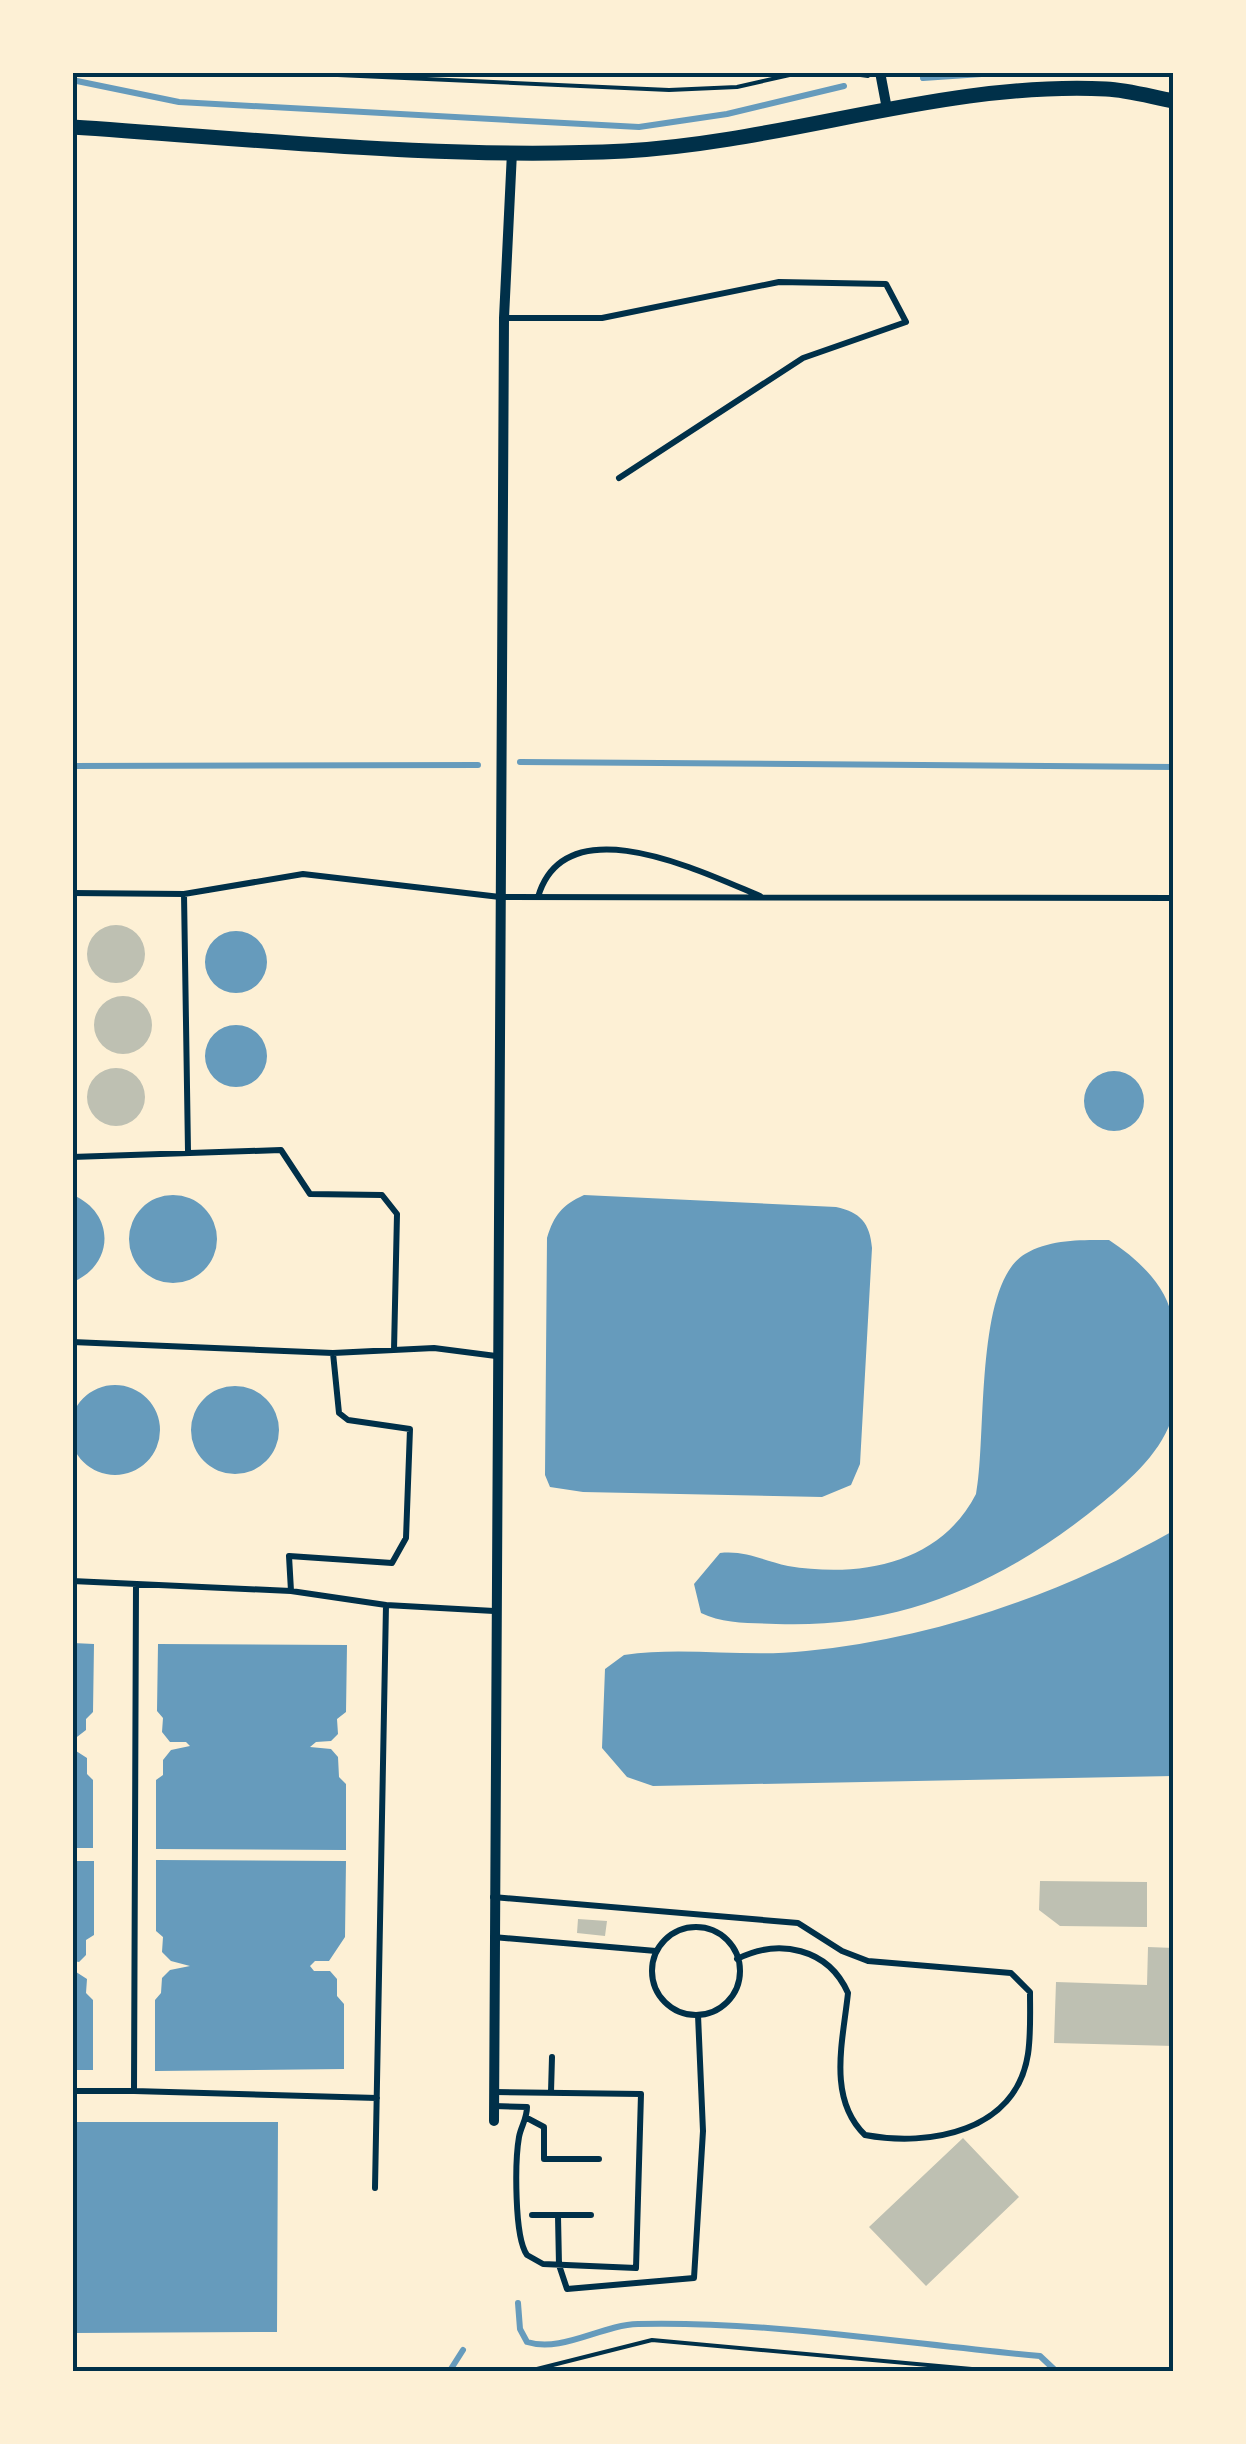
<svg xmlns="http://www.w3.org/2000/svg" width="1246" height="2444" font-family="'PT Sans Narrow',sans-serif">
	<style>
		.water { fill: #669bbc }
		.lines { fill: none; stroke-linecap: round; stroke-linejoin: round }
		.stream { stroke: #669bbc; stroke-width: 6 }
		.building { fill: #bec0b2 }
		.path { stroke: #003049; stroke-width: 4 }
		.service { stroke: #003049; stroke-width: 6 }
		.minor { stroke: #003049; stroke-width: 10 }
		.tertiary { stroke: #003049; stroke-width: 15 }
		.neatline { fill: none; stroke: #003049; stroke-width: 4 }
	</style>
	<rect width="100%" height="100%" fill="#fdf0d5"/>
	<!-- water -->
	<path class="water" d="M205 962a31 31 0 1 1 62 0a31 31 0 1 1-62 0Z
		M205 1056a31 31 0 1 1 62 0a31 31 0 1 1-62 0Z
		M1084 1101a30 30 0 1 1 60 0a30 30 0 1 1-60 0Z
		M73,1195C115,1213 115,1264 73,1282Z
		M584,1195L836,1207C860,1212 870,1223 872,1248L860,1464L851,1485L822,1497L583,1492L550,1487L545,1475L547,1238C554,1215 562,1205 584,1195Z
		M129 1239a44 44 0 1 1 88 0a44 44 0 1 1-88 0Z
		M1109,1240C1138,1259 1169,1287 1173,1323C1174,1351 1180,1387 1173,1414C1164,1450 1130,1480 1103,1502C1007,1581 902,1629 776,1624C751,1623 723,1624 701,1613L694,1584L720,1553C745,1550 764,1561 788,1566C861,1578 940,1564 976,1494C987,1439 974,1284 1025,1254C1050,1239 1081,1240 1109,1240Z
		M70 1430a45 45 0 1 1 90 0a45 45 0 1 1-90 0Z
		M191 1430a44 44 0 1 1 88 0a44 44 0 1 1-88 0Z
		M1173,1531V1776L653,1786L627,1777L602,1748L605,1669L624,1655C684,1646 746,1658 806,1651C933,1639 1063,1593 1173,1531Z
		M73,1643L94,1644L93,1712L86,1719V1730L73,1740Z
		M158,1644L347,1645L346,1712L337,1719L338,1734L331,1741L316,1742L310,1747L331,1749L338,1757L339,1777L346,1784V1850L156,1849V1780L163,1775V1760L171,1750L190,1746L186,1742H170L162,1732L163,1718L157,1711Z
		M73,1749L87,1758V1774L93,1780V1848H73Z
		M156,1860L346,1861L345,1937L329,1961H315L310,1966L314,1971H330L337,1979V1996L344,2004V2069L155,2071V2000L161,1993L162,1978L170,1970L190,1966L171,1961L162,1952L163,1937L156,1931Z
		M72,1861H94V1935L86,1940V1955L79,1962L73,1961Z
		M73,1970L87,1979L86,1993L93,2000V2070H73Z
		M73,2122H278L277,2332L73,2333Z"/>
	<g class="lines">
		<!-- stream -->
		<path class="stream" d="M923,78L1011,72
			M72,80L179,102L639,127L727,114L844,86
			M520,762L1174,767
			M72,766L478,765
			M518,2303L520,2329L527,2342C562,2353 601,2325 638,2324C771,2321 907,2344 1040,2356L1057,2372
			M449,2372L463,2350"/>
	</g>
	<!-- building -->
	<path class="building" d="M87 954a29 29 0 1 1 58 0a29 29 0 1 1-58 0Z
		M94 1025a29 29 0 1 1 58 0a29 29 0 1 1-58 0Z
		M87 1097a29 29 0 1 1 58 0a29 29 0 1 1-58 0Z
		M1040,1881L1147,1882V1927L1060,1926L1039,1910Z
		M578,1919L607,1921L605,1936L577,1933Z
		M1148,1947L1174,1948V2046L1054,2043L1056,1982L1147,1985Z
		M963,2138L1019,2197L926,2286L869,2227Z"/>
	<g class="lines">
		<!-- path -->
		<path class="path" d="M271,72L669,90L737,87L803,72
			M838,72L868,76
			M525,2372L652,2340L1005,2372"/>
		<!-- service -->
		<path class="service" d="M504,318H602L779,282L886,284L906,322L803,358L619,478
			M72,893L184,894L303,874L500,897L1174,898
			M184,894L188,1151
			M538,897C565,804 702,872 760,896
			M72,1157L281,1150L310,1194L382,1195L397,1214L394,1350
			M72,1342L333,1353L434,1348L496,1356
			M72,1581L291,1591L289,1556L392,1563L406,1538L410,1429L348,1420L339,1413L333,1353
			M136,1584L134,2091L377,2098
			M291,1591L386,1605L375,2188
			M386,1605L494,1611
			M493,1897L798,1923L842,1951L868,1961L1011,1973L1030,1992C1030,2012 1031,2034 1028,2054C1016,2132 929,2147 865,2135C827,2098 843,2041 848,1993C828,1948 779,1938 737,1959
			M652 1971a44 44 0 1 1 88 0a44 44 0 1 1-88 0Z
			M493,1937L656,1951
			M72,2091H134
			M551,2092L552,2057
			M494,2106L527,2107C527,2119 521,2126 519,2137C515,2160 514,2237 527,2255L543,2264L636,2268L641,2094L495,2092
			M527,2118L544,2127V2159H599
			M532,2215H591
			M558,2216L559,2265L567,2289L694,2278L703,2131L698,2015"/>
		<!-- minor -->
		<path class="minor" d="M880,72L887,109
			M494,2121L504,318L512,152"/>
		<!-- tertiary -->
		<path class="tertiary" d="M72,127C256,139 442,160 625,151C787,142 944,81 1106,89C1128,90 1152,97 1174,101"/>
	</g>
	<!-- border -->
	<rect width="1246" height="2444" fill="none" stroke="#fdf0d5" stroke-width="150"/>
	<rect x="75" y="75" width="1096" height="2294" class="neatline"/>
</svg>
